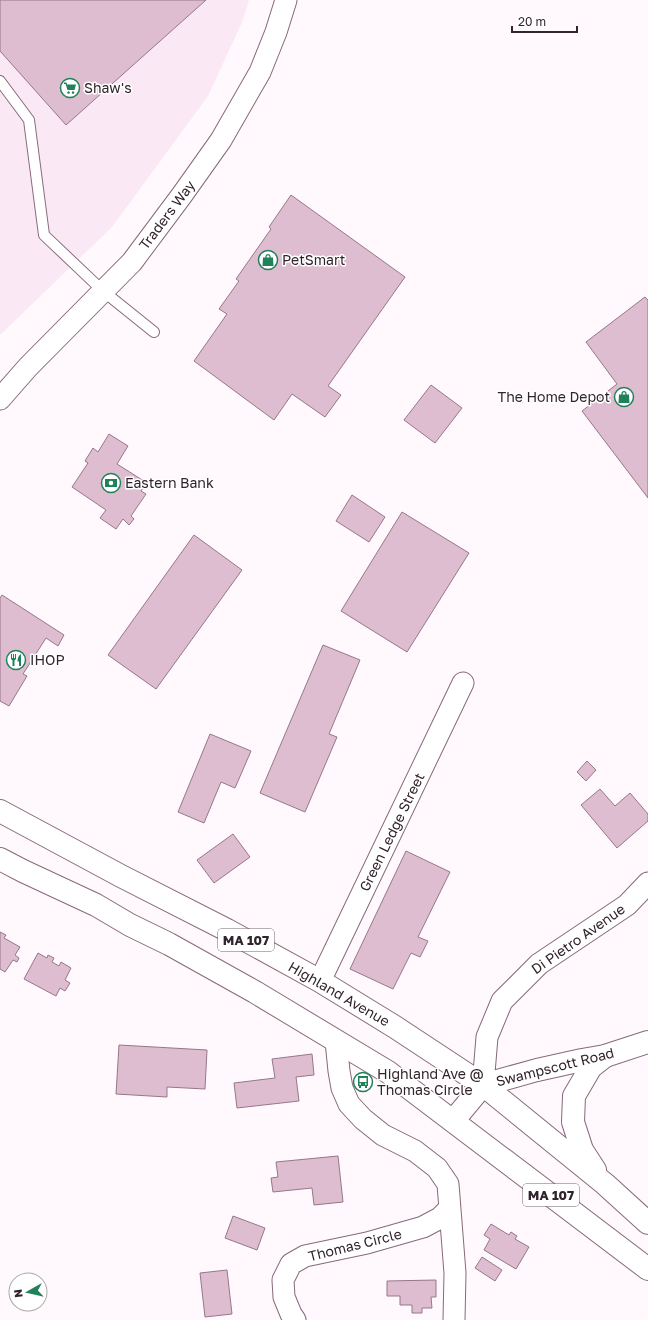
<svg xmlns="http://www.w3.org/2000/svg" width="648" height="1320" font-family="'Golos Text',sans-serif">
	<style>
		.built { fill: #fae9f4 }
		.building { fill: #dfbdd1; stroke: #96778a }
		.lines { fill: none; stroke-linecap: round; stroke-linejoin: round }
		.service-casing { stroke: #87697b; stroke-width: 12 }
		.minor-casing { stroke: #87697b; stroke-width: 23 }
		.tertiary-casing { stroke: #87697b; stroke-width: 24 }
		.primary-casing { stroke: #87697b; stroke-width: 24 }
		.service { stroke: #fff; stroke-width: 10 }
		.minor { stroke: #fff; stroke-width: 21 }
		.tertiary { stroke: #fff; stroke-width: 22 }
		.primary { stroke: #fff; stroke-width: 22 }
		.labels { text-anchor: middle; stroke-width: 3; stroke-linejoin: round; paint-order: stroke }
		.shield { fill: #fff; stroke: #6f666b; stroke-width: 1 }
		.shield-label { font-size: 13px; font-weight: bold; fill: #31242c }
		.poi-label { font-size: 14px; fill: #31242c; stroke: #fff; text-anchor: start }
		.street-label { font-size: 14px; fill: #31242c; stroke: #fff }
	</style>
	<rect width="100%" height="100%" fill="#fff8fc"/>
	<!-- built -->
	<path class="built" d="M0,0H249L243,20L208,96L112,227L0,335Z"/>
	<!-- building -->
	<path class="building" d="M0,0H206L66,125L0,51Z
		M291,195L405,277L328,386L341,395L325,417L292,394L274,420L194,361L227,314L219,309L239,281L236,279L271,229L269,227Z
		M645,297L648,300V498L582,411L617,384L586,342Z
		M431,385L462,408L435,443L404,420Z
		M109,434L128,446L117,464L147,483L141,491L146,494L131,516L134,519L129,525L123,519L116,529L100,518L106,510L72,487L88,463L85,461L93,448L98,452Z
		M352,495L385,517L369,542L336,521Z
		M402,512L469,553L407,652L341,611Z
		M194,535L242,570L156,689L108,655Z
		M2,595L64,635L58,646L46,638L23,674L27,676L9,706L0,701V598Z
		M323,645L360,660L329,734L337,737L305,812L260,793Z
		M210,734L251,751L235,788L221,782L204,823L178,812Z
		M587,761L596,770L586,781L577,772Z
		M600,789L615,806L630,793L648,814V821L617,848L581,805Z
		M233,834L250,857L214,883L197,860Z
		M406,851L450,872L418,937L428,941L420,957L411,953L393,989L350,969Z
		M0,932L6,935L4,938L20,947L15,955L19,958L17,962L13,960L5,972L0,969Z
		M38,953L47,958L48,955L54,958L52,962L59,966L61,962L71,968L65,980L70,983L65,991L60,988L56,996L24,979Z
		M119,1045L207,1050L205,1089L167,1087V1097L116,1094Z
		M312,1054L314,1075L296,1077L299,1101L237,1108L234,1083L275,1078L272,1059Z
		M338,1156L343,1202L314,1205L312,1188L273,1192L271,1178L278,1177L276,1162Z
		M233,1216L265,1228L257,1250L225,1238Z
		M491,1224L509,1235L511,1232L517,1236L515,1239L529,1247L516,1269L484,1250L490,1239L484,1235Z
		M482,1257L502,1270L495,1281L475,1268Z
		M227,1270L232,1314L205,1317L200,1273Z
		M436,1280V1297H431L432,1308H422V1313H412V1305H400V1296H387V1281Z"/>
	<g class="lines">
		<!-- service casing -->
		<g class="service-casing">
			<path id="service" d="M0,81L29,120L44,235L103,291L154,332"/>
		</g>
		<!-- minor casing -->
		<g class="minor-casing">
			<path id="minor" d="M0,399L28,367L132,262L182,195L221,140L260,72L276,32L286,0
				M320,981L463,683
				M336,1041L339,1071L342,1088L349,1104L363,1119L383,1135L415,1151L437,1168L448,1184L455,1273L454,1320
				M483,1085L487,1037L502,1001L539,964L627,905L648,883
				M295,1320L291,1314L284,1297L283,1280L291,1264L305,1256L367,1243L423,1227L440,1218L449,1209"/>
		</g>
		<!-- tertiary casing -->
		<g class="tertiary-casing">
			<path id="tertiary" d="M453,1121L483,1085L537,1070L582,1060L605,1056L648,1042"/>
		</g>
		<!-- primary casing -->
		<g class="primary-casing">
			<path id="primary" d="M0,811L121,876L227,930L320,981L395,1027L483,1085L605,1184L648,1223
				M0,859L23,871L96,905L130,925L169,944L255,992L388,1072L648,1269
				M595,1170L582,1150L573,1122L574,1096L591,1067L605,1056"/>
		</g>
		<!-- service -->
		<use href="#service" class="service"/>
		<!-- minor -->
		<use href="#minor" class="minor"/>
		<!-- tertiary -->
		<use href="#tertiary" class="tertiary"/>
		<!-- primary -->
		<use href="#primary" class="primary"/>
	</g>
	<!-- icons -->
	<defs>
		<g id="supermarket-ring" transform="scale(1)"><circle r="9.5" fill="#fff" stroke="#21825a" stroke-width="1.5"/><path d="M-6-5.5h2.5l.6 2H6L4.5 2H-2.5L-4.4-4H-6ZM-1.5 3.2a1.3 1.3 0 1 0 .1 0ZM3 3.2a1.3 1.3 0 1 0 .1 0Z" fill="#21825a"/></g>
		<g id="shop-ring" transform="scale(1)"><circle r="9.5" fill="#fff" stroke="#21825a" stroke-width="1.5"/><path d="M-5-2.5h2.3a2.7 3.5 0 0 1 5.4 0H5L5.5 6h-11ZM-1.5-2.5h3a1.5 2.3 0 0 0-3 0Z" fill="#21825a"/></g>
		<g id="bank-ring" transform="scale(1)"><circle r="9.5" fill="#fff" stroke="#21825a" stroke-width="1.5"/><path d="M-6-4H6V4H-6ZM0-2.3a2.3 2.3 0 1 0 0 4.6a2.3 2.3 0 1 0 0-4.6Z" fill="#21825a"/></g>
		<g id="restaurant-ring" transform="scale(1)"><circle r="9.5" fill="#fff" stroke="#21825a" stroke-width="1.5"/><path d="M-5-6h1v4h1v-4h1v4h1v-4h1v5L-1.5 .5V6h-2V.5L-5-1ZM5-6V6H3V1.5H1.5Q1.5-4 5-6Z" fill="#21825a"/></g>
		<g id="bus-ring" transform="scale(1)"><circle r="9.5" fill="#fff" stroke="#21825a" stroke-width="1.5"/><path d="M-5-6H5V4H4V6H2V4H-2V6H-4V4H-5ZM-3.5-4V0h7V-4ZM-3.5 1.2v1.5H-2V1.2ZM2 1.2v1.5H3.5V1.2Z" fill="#21825a"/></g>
	</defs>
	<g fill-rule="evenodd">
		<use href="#supermarket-ring" x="70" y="88"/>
		<use href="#shop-ring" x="268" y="260"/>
		<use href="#shop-ring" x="624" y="397"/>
		<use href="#bank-ring" x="111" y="483"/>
		<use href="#restaurant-ring" x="16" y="660"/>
		<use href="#bus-ring" x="363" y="1082"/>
	</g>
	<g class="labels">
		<!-- shield labels -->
		<g class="shield">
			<rect x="218" y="929" width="56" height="22" rx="3"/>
			<rect x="523" y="1184" width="56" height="22" rx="3"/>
		</g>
		<g class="shield-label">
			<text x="246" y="945">MA 107</text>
			<text x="551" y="1200">MA 107</text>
		</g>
		<!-- poi labels -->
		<g class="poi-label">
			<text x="84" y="93">Shaw's</text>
			<text x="282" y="265">PetSmart</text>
			<text x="610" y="402" text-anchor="end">The Home Depot</text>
			<text x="125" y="488">Eastern Bank</text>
			<text x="30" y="665">IHOP</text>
			<text x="377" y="1079">Highland Ave @<tspan x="377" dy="16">Thomas Circle</tspan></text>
		</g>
		<!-- street labels -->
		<g class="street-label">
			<text transform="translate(167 215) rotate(-53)" y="5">Traders Way</text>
			<text transform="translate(392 832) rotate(-64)" y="5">Green Ledge Street</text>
			<text transform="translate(578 939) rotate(-35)" y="5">Di Pietro Avenue</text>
			<text transform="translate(339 994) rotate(30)" y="5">Highland Avenue</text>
			<text transform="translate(555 1067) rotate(-14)" y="5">Swampscott Road</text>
			<text transform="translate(355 1245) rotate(-14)" y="5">Thomas Circle</text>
		</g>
	</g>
	<!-- north arrow -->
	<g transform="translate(28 1292) rotate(262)"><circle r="19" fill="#ffffff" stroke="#ada7ab"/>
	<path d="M0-3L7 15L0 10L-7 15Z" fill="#21825a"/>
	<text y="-6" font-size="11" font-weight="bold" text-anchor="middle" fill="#31242c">N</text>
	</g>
	<!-- scale -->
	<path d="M512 26v6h65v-6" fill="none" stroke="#31242c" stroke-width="2"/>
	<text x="518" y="26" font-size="12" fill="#31242c" stroke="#ffffff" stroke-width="3" paint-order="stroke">20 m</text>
</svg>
